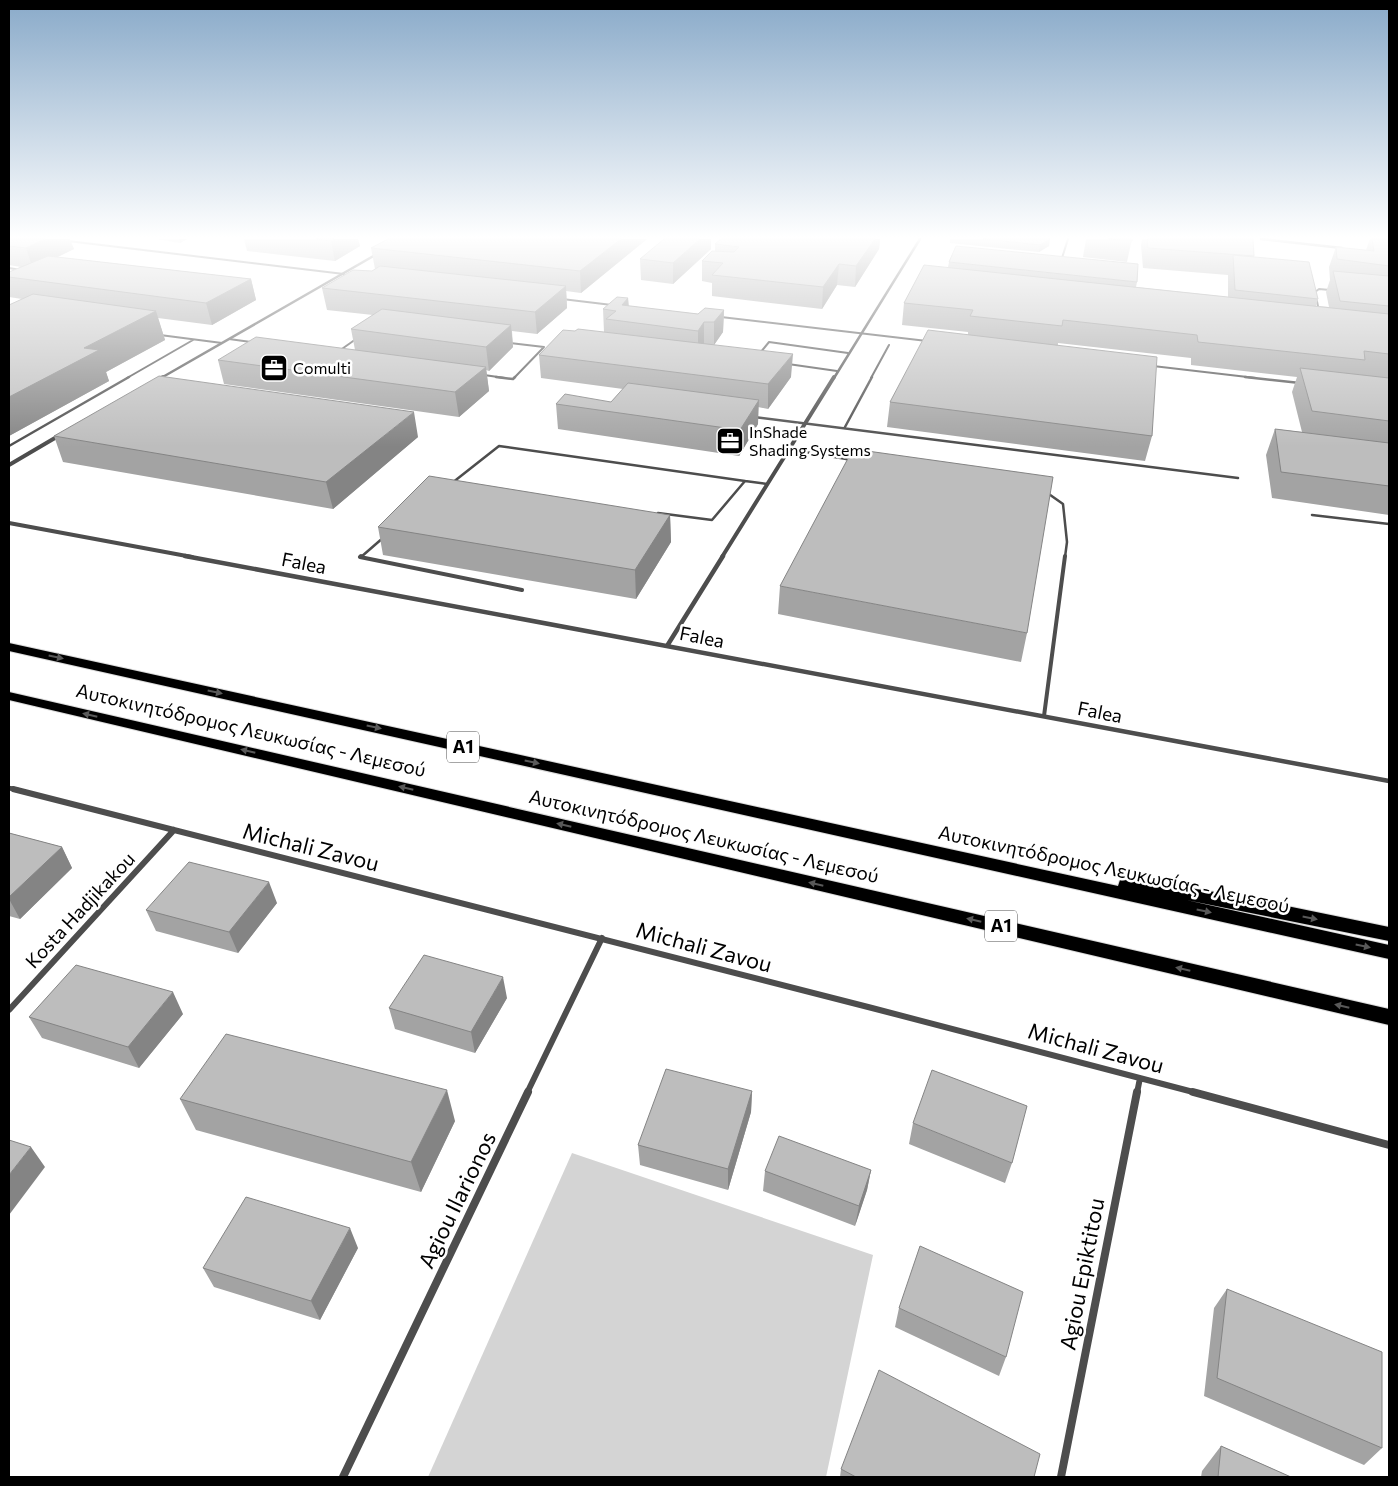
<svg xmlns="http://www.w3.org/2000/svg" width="1398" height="1486" font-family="Commissioner,sans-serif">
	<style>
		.green { fill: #d4d4d4 }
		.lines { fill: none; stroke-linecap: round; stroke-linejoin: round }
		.highway-casing { stroke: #dbdbdb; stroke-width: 2 }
		.lane-far2 { stroke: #4d4d4d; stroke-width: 2 }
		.lane-far1 { stroke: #4d4d4d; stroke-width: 2.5 }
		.lane { stroke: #4d4d4d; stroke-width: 4 }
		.street-far4 { stroke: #4d4d4d; stroke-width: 2.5 }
		.street-far3 { stroke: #4d4d4d; stroke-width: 4 }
		.street-far2 { stroke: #4d4d4d; stroke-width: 4.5 }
		.street-far1 { stroke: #4d4d4d; stroke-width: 6 }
		.street { stroke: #4d4d4d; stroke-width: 8 }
		.highway { fill: #000; fill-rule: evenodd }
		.wall { fill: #a3a3a3 }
		.shaded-wall { fill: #848484 }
		.building { fill: #bdbdbd; stroke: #848484 }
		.oneway { fill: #595959 }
		.labels { text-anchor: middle; stroke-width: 5; stroke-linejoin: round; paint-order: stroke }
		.far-poi-label { font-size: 16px; fill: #000; stroke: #fff; text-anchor: start }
		.shield { fill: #fff; stroke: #4c4c4c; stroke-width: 1 }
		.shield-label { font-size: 18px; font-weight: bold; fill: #000 }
		.street-label { font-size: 19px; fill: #000; stroke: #fff }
		.near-street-label { font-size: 22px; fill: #000; stroke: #fff }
	</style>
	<rect width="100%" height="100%" fill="#fff"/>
	<!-- green -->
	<path class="green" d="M572,1153L873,1255L826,1477H428Z"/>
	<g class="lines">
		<!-- highway casing -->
		<g class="highway-casing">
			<path id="highway" d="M9,643L1118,886L1120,880L1126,878L1234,895L1389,927V941L1186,900L1389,945V959L9,651Z
				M9,692L1389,1009V1025L9,700Z"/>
		</g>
		<!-- lane-far2 -->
		<path class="lane-far2" d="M68,241L344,274
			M1059,258H1062L1068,239
			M9,268L21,270
			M562,299L612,305
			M1319,311L1315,292L1319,289L1330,290
			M721,317L927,341
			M160,335L222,343
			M229,339L251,342
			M510,343L544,347L514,378
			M339,351L356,339
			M760,353L769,342L848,353
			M788,364L837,371
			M1153,366L1256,378
			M484,375L505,378
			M127,378L193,340
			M871,378L889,345"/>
		<!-- lane-far1 -->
		<path class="lane-far1" d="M496,377L513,379L515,377
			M1245,377L1300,383
			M754,417L1238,478
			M845,427L872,377
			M9,446L129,377
			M788,449L852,460
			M452,483L499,446L745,481
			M1046,492L1063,504L1067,542L1065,557
			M658,513L712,520L745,481L767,484
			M1312,515L1389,524
			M361,557L384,537"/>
		<!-- lane -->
		<path class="lane" d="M361,556L360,557L522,590
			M1044,716L1065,556"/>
		<!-- street-far4 -->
		<path class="street-far4" d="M1261,239L1342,248
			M161,378L377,254
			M834,378L920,239"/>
		<!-- street-far3 -->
		<path class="street-far3" d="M159,379L163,377
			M9,465L60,435
			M9,523L192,557
			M722,557L834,377"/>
		<!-- street-far2 -->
		<path class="street-far2" d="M185,556L1389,781
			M667,646L723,556
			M9,788L18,790"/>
		<!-- street-far1 -->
		<path class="street-far1" d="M13,789L872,1008L1197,1093
			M9,1010L174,830
			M527,1093L602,938
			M1137,1093L1140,1078"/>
		<!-- street -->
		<path class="street" d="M1193,1092L1389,1145
			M343,1477L528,1092
			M1061,1477L1137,1092"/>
		<!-- highway -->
		<use href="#highway" class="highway"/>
	</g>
	<!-- wall -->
	<path class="wall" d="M9,239L74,249L57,257L251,279L256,300L212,325L158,318L165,340L106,372L109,381L9,436V305L22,299L9,297V272L21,267L9,265Z
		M156,239H187L180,243Z
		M244,239H358L360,246L335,261L247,251Z
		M647,239L581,293L566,291L567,308L537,334L512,331L513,347L489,371L486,370L489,391L459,417L224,384L218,360L355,350L351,329L373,315L327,310L322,288L372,271L375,269L371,248Z
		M664,239H711V249L673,284L641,280L640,259Z
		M721,239H880L879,249L855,287L837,285L822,309L712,296V283L702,281V261L715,251V244Z
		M950,239H1050L1049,246L1039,252L950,243Z
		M1086,239H1132L1127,262L1083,257Z
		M1142,239H1253L1254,257L1318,299L1316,306L1329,307L1326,292L1330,280L1329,267L1336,247L1366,250L1370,239H1389V515L1272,498L1266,455L1275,429L1302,432L1292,392L1297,377L1191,365V358L1058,343V345L1152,436L1145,461L887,427L890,402L968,335V332L902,325L904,303L948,267L949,262L1137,282L1136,287L1228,297V275L1143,268L1141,245Z
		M628,298L629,306L698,314L724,310L723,332L714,345L791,377L768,409L758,407V424L739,456L558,429L556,404L611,402L623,389L541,378L539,355L575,331L604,332L603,309Z
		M54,436L418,437L333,509L63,462Z
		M670,515L671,542L636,599L383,555L378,527Z
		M780,586L1027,633L1021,662L778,614Z
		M9,833L62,847L72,868L20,919L9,916Z
		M277,903L238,953L156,931L146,910Z
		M507,998L475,1053L395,1029L389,1008Z
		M183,1014L139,1068L42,1038L29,1017Z
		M752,1091L751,1112L728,1190L640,1165L638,1145Z
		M180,1099L455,1121L421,1192L196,1130Z
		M913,1123L1012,1163L1005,1183L909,1144Z
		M871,1170L867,1190L855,1226L763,1191L765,1171Z
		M358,1248L320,1320L214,1287L203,1268Z
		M1227,1289L1382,1448L1364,1465L1204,1396L1214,1308Z
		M899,1308L1006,1357L999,1376L895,1327Z
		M1221,1446L1291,1477H1201L1202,1471Z
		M841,1469L1034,1477H840Z"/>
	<!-- shaded-wall -->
	<path class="shaded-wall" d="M45,239H70L74,249L33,269L26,248Z
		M179,239H187L180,243Z
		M334,239H358L360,246L335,261L331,241Z
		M621,239H647L581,293L580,271Z
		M700,239H711V249L673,284V263Z
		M875,239H880L879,249L855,287L856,266Z
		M1050,239L1049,246L1039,252L1040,245Z
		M839,264L837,285L822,309L823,287Z
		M251,279L256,300L212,325L206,303Z
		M566,286L567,308L537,334L535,312Z
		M628,298L629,319L622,305Z
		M724,310L723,332L714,345V322Z
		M156,311L165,340L106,372L109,381L9,436V397L84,348Z
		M704,322V344L698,354V331Z
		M511,325L513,347L489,371L486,347Z
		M793,354L791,377L768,409V384Z
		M486,367L489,391L459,417L455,392Z
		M759,400L758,424L739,456L740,430Z
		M414,412L418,437L333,509L326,482Z
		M670,515L671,542L636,599L635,570Z
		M62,847L72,868L20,919L9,899V897Z
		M269,882L277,903L238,953L229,932Z
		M503,977L507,998L475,1053L471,1032Z
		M173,992L183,1014L139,1068L128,1047Z
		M447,1090L455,1121L421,1192L411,1162Z
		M752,1091L751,1112L728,1190V1169Z
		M31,1147L45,1167L9,1215V1175Z
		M871,1170L867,1190L855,1226L859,1206Z
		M350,1228L358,1248L320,1320L311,1301Z"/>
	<!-- building -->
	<path class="building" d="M9,239H45L26,248L9,246Z
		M316,239H334L331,241Z
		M388,239H621L580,271L371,248Z
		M664,239H700L673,263L640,259Z
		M721,239H875L856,266L839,264L823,287L712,275L723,263L702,261L712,251L734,252L739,247L715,244Z
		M983,239H1050L1040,245Z
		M1108,239H1132V241Z
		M1147,239H1253L1254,256L1148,248Z
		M1372,239H1389V266L1337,259L1336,247L1374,251Z
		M956,246L1138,264L1137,282L949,262Z
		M1233,255L1309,262L1318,299L1235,290Z
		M48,256L251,279L206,303L9,277V272Z
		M924,265L1389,314V354L1364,351L1365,360L1198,342L1197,335L1063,320L1062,326L970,316L973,310L904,303Z
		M380,266L566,286L535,312L322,288L353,270L372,271Z
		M1333,271L1389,276V306L1340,301Z
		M33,294L156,311L84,348L99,350L9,397V305Z
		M617,297L628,298L622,305L698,314L705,308L724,310L714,322H704L698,331L606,319L616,311L603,309Z
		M382,309L511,325L486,347L351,329Z
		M578,329L793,354L768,384L539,355L563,330L575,331Z
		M928,330L1157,357L1152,436L890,402Z
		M256,337L486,367L455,392L218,360Z
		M1300,368L1389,378V421L1312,411Z
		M159,376L414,412L326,482L54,436Z
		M628,383L759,400L740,430L556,404L565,394L611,402Z
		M1275,429L1389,443V486L1281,472Z
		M853,449L1053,477L1027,633L780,586Z
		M429,476L670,515L635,570L378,527Z
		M9,833L62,847L9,897Z
		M189,862L269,882L229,932L146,910Z
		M424,955L503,977L471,1032L389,1008Z
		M76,965L173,992L128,1047L29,1017Z
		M226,1034L447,1090L411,1162L180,1099Z
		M666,1069L752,1091L728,1169L638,1145Z
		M932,1070L1027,1106L1012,1163L913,1123Z
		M779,1136L871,1170L859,1206L765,1171Z
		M9,1140L31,1147L9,1175Z
		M246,1197L350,1228L311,1301L203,1268Z
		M920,1246L1023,1292L1006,1357L899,1308Z
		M1227,1289L1382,1352V1448L1217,1378Z
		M879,1370L1040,1454L1034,1477H856L841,1469Z
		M1221,1446L1291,1477H1218Z"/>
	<!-- one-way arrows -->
	<defs><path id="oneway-solid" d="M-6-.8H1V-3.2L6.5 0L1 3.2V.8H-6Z" transform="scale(1.25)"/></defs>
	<g class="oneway">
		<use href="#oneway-solid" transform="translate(56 657) rotate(12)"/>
		<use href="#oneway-solid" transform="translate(215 692) rotate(12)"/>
		<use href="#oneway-solid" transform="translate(90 715) rotate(-167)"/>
		<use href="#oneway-solid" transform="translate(374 727) rotate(12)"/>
		<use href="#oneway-solid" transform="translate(248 751) rotate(-167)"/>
		<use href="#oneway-solid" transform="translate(532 762) rotate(12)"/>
		<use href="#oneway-solid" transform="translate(406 788) rotate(-167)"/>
		<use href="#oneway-solid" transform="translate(564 825) rotate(-167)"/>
		<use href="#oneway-solid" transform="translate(816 884) rotate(-167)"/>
		<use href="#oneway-solid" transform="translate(1204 911) rotate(12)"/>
		<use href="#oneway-solid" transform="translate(1310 918) rotate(11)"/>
		<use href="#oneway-solid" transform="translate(974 920) rotate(-167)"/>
		<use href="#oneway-solid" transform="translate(1363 946) rotate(12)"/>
		<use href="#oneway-solid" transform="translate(1183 969) rotate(-167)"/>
		<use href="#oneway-solid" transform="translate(1342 1006) rotate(-167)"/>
	</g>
	<!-- sky -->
	<linearGradient id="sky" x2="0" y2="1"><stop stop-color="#89aac9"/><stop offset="0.53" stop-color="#fff"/><stop offset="1" stop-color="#fff" stop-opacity="0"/></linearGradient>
	<rect width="1398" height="447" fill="url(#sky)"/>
	<!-- icons -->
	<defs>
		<g id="office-square" transform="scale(1.4375)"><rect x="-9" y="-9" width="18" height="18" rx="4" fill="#000" stroke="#fff"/><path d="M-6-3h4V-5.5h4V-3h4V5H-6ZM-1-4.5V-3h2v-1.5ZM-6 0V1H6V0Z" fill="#fff"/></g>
	</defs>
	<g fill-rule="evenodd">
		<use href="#office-square" x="274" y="368"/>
		<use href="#office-square" x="730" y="441"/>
	</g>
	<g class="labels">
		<!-- far-poi labels -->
		<g class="far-poi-label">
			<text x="293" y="374">Comulti</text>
			<text x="749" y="438">InShade<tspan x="749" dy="18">Shading Systems</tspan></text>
		</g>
		<!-- shield labels -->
		<g class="shield">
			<rect x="447" y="731.5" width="32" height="31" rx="4"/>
			<rect x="985" y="910.5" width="32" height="31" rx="4"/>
		</g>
		<g class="shield-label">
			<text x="463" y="753">A1</text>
			<text x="1001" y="932">A1</text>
		</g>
		<!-- street labels -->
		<g class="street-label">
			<text transform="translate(304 563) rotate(11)" y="7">Falea</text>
			<text transform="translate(702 637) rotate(11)" y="7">Falea</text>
			<text transform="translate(1100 712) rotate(11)" y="7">Falea</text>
			<text transform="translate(251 730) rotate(13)" y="7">Αυτοκινητόδρομος Λευκωσίας - Λεμεσού</text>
			<text transform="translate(704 836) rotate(13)" y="7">Αυτοκινητόδρομος Λευκωσίας - Λεμεσού</text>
			<text transform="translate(1114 869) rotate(12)" y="7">Αυτοκινητόδρομος Λευκωσίας - Λεμεσού</text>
			<text transform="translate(80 910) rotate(-47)" y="7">Kosta Hadjikakou</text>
		</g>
		<!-- near-street labels -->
		<g class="near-street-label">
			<text transform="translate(311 847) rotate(14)" y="8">Michali Zavou</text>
			<text transform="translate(704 947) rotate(15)" y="8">Michali Zavou</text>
			<text transform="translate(1096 1048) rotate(15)" y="8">Michali Zavou</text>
			<text transform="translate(457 1200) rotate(-64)" y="8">Agiou Ilarionos</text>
			<text transform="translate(1082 1274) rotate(-79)" y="8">Agiou Epiktitou</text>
		</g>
	</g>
	<!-- border -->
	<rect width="1398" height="1486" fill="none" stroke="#000000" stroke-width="20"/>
</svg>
